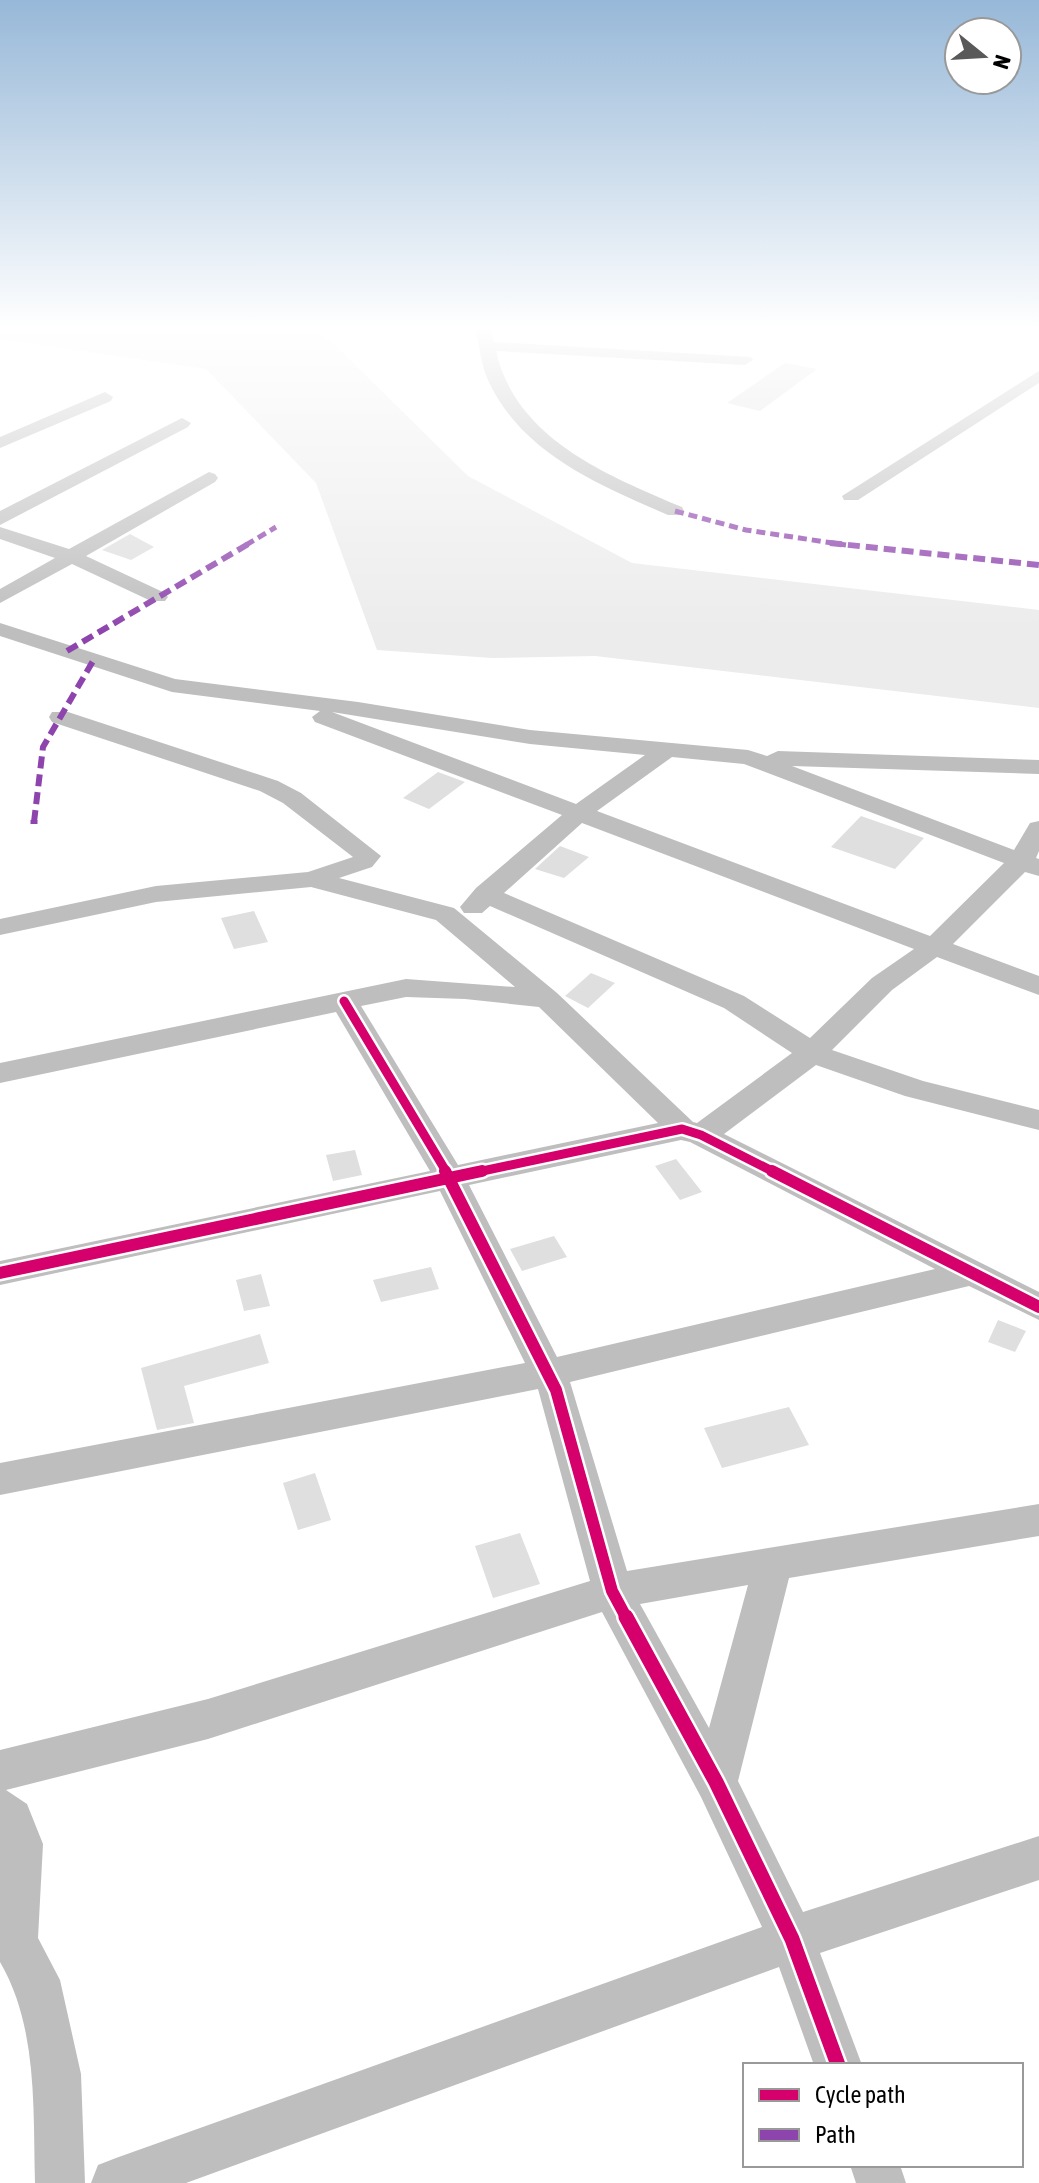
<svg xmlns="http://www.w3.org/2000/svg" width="1039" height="2183" font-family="'Asap Condensed',sans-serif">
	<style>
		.green { fill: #ececec }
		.building { fill: #dfdfdf }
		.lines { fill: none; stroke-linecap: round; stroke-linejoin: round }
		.minor { fill: #bebebe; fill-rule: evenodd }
		.quiet-far2 { stroke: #8e44ad; stroke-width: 5; stroke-dasharray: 9 5; stroke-linecap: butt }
		.quiet-far1 { stroke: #8e44ad; stroke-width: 6; stroke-dasharray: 12 6; stroke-linecap: butt }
		.quiet { stroke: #8e44ad; stroke-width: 7; stroke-dasharray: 15 7; stroke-linecap: butt }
		.cycleway-far2-casing { stroke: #fff; stroke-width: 14 }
		.cycleway-far1-casing { stroke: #fff; stroke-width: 17 }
		.cycleway-casing { stroke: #fff; stroke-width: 20 }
		.cycleway-far2 { stroke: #d6006c; stroke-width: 9 }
		.cycleway-far1 { stroke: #d6006c; stroke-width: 12 }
		.cycleway { stroke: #d6006c; stroke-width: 15 }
	</style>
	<rect width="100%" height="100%" fill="#fff"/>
	<!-- green -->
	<path class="green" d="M0,325H310L341,351L468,476L632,563L1039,610V708L595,656L492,658L377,650L316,483L206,369L0,339Z"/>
	<!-- building -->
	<path class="building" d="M785,363L817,369L760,411L727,403Z
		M130,534L154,547L131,560L102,550Z
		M438,772L465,782L429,809L403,798Z
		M861,816L924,838L895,869L831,847Z
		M560,846L589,857L564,878L535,869Z
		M254,911L268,942L234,949L221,918Z
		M591,973L615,983L588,1008L565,996Z
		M355,1150L362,1175L333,1181L326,1155Z
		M676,1159L702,1192L680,1200L655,1166Z
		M554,1236L567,1257L522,1271L510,1249Z
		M431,1267L439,1289L381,1302L373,1280Z
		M261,1274L270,1306L244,1311L236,1280Z
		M998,1320L1026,1331L1015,1352L988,1342Z
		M260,1334L269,1363L184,1386L194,1423L157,1430L141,1368Z
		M789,1407L809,1445L722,1468L704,1428Z
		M315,1473L331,1520L298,1530L283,1483Z
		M520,1533L540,1584L493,1598L475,1546Z"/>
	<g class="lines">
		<!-- minor -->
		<path class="minor" d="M474,325H490L494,342L751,357L753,360L745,365L496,351C516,439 607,475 682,507L684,511L682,515H668C599,485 521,453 488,380C480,363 480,343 474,325Z
			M1039,371V383L858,500H844L842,496Z
			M105,392L113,397L111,401L0,448V437Z
			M182,418L191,423L188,427L0,525V511Z
			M209,472L215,474L218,478L215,482L86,556L165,593L168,597L165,601H151L72,564L0,603V589L55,558L0,539V527L69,549Z
			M0,623L175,679L358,702L530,730L748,750L767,756L778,751L1039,760V774L792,766L1014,850L1030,823L1039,821V851L1036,858L1039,859V876L1025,872L953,944L1039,976V995L937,957L892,990L832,1050L923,1081L1039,1110V1130L905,1096L816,1065L724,1134L1039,1292V1320L969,1286L570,1382L627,1571L1039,1504V1536L789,1578L738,1781L803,1912L1039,1836V1880L820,1953L862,2065H814L779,1967L186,2183H91L98,2165L116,2158L762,1927L701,1797L602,1612L208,1739L6,1790L27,1804L43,1844L38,1938L60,1980L81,2074L85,2183H35C33,2109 38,2027 0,1962V1750L208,1699L590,1581L538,1389L0,1495V1463L525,1363L440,1191L0,1285V1261L430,1171L336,1012L0,1083V1063L406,979L515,987L436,920L311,887L156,902L0,935V919L156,886L308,872L353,857L283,803L260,791L52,722L49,717L52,712H68L278,781L301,793L381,856L372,867L339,878L454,908L557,993L693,1122L697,1123L792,1053L724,1008L490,906L482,913H464L460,907L476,888L562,815L315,722L312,717L320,711L172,692L0,636ZM332,712L530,744L645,755L576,804ZM672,757L744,764L1004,863L930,936L597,811ZM582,823L914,949L872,978L810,1038L744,996L504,893ZM406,997L465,999L539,1007L658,1123L458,1165L361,1006ZM681,1140L690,1142L935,1269L557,1357L469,1185ZM748,1585L709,1728L640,1604Z
			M850,2165H900L906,2183H856Z"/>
		<!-- quiet-far2 -->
		<path class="quiet-far2" d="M675,511L746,530L846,545
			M246,545L276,527"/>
		<!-- quiet-far1 -->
		<path class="quiet-far1" d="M830,543L1039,565
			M67,651L250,543
			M34,822L43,747L93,661"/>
		<!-- quiet -->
		<path class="quiet" d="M34,824V820"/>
		<!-- cycleway-far2 casing -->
		<g class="cycleway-far2-casing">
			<path id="cycleway-far2" d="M344,1001L447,1173
				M473,1173L682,1129L701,1135L776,1173"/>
		</g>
		<!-- cycleway-far1 casing -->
		<g class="cycleway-far1-casing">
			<path id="cycleway-far1" d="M445,1171L556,1390L612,1591L627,1619
				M772,1171L1039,1307
				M0,1273L482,1171"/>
		</g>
		<!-- cycleway casing -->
		<g class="cycleway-casing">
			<path id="cycleway" d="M626,1617L716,1782L792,1939L838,2065"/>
		</g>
		<!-- cycleway-far2 -->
		<use href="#cycleway-far2" class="cycleway-far2"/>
		<!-- cycleway-far1 -->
		<use href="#cycleway-far1" class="cycleway-far1"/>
		<!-- cycleway -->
		<use href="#cycleway" class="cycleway"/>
	</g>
	<!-- sky -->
	<linearGradient id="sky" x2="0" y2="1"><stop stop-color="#97b8d8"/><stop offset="0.52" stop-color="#fff"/><stop offset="1" stop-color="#fff" stop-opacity="0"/></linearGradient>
	<rect width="1039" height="631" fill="url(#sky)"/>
	<!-- legend -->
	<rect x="743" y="2063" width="280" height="104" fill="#ffffff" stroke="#999999" stroke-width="2"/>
	<rect x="759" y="2089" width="40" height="12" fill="#d6006c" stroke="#999999" stroke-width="2"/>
	<text x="815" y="2103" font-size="24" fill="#000000">Cycle path</text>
	<rect x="759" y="2129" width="40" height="12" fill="#8e44ad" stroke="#999999" stroke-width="2"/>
	<text x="815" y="2143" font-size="24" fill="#000000">Path</text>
	<!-- north arrow -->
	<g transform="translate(983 56) rotate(108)"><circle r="38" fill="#ffffff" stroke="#999999" stroke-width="2"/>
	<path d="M0-6L14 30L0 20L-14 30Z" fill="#595959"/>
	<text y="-12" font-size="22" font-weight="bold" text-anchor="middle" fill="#000000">N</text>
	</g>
</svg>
